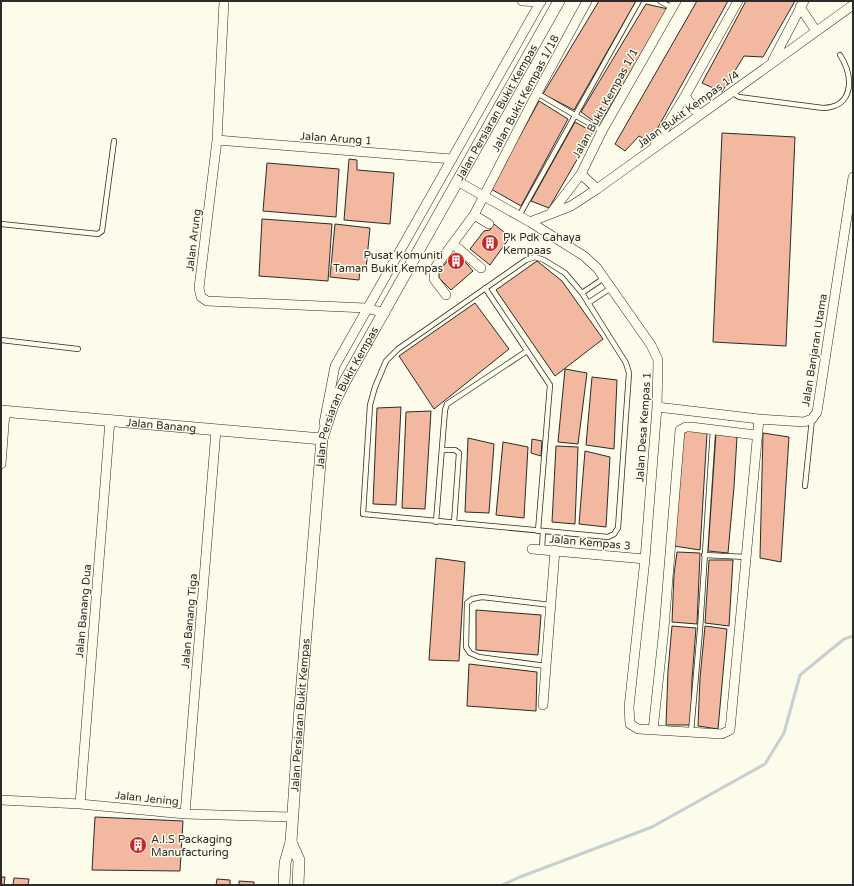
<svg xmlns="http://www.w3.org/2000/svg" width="854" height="886" font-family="'Varela Round',sans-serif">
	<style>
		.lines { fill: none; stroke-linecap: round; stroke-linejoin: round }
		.stream { stroke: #c7d0d0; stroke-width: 3 }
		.building { fill: #f2b8a0; stroke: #2b2b2b }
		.service-casing { stroke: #2b2b2b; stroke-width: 6 }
		.minor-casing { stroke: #2b2b2b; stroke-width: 10 }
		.tertiary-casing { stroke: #2b2b2b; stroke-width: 12 }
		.service { stroke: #fdfbea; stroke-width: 4.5 }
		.minor { stroke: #fdfbea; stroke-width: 9 }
		.tertiary { stroke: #fdfbea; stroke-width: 11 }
		.labels { text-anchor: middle; stroke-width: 3; stroke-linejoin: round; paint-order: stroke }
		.street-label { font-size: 11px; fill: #2b2b2b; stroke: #fdfbea }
		.poi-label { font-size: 11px; fill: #2b2b2b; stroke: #fdfbea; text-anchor: start }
	</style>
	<rect width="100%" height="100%" fill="#fdfbea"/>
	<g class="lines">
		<!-- stream -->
		<path class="stream" d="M502,885L520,877L652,827L765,764L784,733L800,675L844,639L853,636"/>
	</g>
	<!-- building -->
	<path class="building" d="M599,1H636L574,110L543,94Z
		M697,1H728L650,142L639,136L625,151L615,144Z
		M746,1H795L763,57L744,56L722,92L702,83Z
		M646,4L668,9L599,125L581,112Z
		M539,101L568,119L521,206L491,189Z
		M575,122L593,132L549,208L531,201Z
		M722,133L795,137L786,346L713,342Z
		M349,159L357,160V170L394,173L390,224L344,220Z
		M267,163L339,169L336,217L263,211Z
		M262,219L332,224L328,281L259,276Z
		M335,224L370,228L366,269L360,268L359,280L330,277Z
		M494,224L510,237L490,265L470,249L484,231L490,230Z
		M456,251L473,271L451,290L439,278V271Z
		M537,261L562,281L603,339L555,376L496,290Z
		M475,303L509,349L434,409L399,356Z
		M565,369L587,373L578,444L558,442Z
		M592,377L617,380L614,449L586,445Z
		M401,407L396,505L373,504L377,408Z
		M431,411L425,509L402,508L406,412Z
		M688,430L707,433L700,550L674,546L683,435Z
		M716,433L737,437L734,487L728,553L708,551Z
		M763,433L789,437L781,562L760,558Z
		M468,438L494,444L489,513L465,512Z
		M532,439L542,441L541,456L531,453Z
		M503,442L528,447L524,518L496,515Z
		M556,446L578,447L575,524L552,522Z
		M585,451L610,457L606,527L579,524Z
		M677,552L700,553L697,624L672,622L674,574Z
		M436,558L465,562L459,661L429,660Z
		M709,560H733L729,626L705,623Z
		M476,610L541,615L538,655L476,650Z
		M672,626L696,628L692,679L691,725H666L668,671Z
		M705,626L727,629L718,729L698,726L700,678Z
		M469,664L537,672L536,711L467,706Z
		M95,817L183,821L180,871L92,870Z
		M1,877H5L4,885H1Z
		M14,878L29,879L28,885H13Z
		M217,879L230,880V885H216Z
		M239,881L254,882V885H239Z"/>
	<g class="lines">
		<!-- service casing -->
		<g class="service-casing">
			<path id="service" d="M660,1L672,8
				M537,93L602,131
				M733,93L739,97L823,108C854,107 854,77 840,55
				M519,216L639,1
				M1,224L98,234L102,231L114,141
				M535,257L544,260L565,273L582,293L626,363L629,373L618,528L614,534L608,537L363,514L370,405L375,387L386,361L398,349L526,260Z
				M485,288L550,385L538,531
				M582,293L604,278
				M588,303L611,288
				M1,340L78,349
				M442,450H455L459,453L454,523
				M805,486L812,419
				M436,522L445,410L447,404L527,351
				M542,549L543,531
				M704,555L747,557
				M546,666L479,657L470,653L466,647L467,603L472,599L482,597L551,605
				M691,732L700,630L713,429"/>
		</g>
		<!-- minor casing -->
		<g class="minor-casing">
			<path id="minor" d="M224,1L217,140L199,288L201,297L207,301L366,308L385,313
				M522,1L541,2
				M800,7L816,31
				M773,60L804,1
				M685,96L699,115
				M217,140L452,159
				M655,145L685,96L738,1
				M581,174L597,189
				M457,181L530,222L584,256L597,268L651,345L658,360L657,407L645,559L629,707L630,724L638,729L722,734L730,730L759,419
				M551,213L581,174L602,131L676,1
				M530,222L571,206L597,189L853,5
				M489,224L474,215L537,93L587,1
				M453,244L481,268
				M446,295L434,279V269L474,215
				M657,407L759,419L804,422L812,419L817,412L853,177
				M324,423L335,366L541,1
				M1,464L5,412
				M532,549L645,559
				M543,705L555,550
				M653,730L664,628L680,430L686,427H691L756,435
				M1,800L80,804L185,814L292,817
				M80,804L110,420
				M185,814L216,430"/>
		</g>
		<!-- tertiary casing -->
		<g class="tertiary-casing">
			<g id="tertiary">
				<path id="s1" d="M1,411L322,439"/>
				<path d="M291,842L299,860L298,885"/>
				<path id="s2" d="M284,885L285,863L291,842L300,707L322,439L333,405L345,381L559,1"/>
			</g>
		</g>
		<!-- service -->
		<use href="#service" class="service"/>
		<!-- minor -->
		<use href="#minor" class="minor"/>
		<!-- tertiary -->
		<use href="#tertiary" class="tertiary"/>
	</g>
	<!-- icons -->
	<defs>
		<g id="building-disc" transform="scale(0.9)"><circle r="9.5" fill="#c62828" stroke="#fdfbea"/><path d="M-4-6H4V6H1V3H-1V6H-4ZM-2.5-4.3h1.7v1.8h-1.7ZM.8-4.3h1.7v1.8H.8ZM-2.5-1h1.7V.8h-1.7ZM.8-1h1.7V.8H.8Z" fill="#fff"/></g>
	</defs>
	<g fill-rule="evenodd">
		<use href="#building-disc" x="490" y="243"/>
		<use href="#building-disc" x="456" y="261"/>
		<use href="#building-disc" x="138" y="845"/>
	</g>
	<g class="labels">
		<!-- street labels -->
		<g class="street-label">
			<text transform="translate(525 93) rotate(-62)" y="4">Jalan Bukit Kempas 1/18</text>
			<text transform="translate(605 103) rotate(-61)" y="4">Jalan Bukit Kempas 1/1</text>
			<text transform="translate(688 109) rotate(-36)" y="4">Jalan Bukit Kempas 1/4</text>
			<text dy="4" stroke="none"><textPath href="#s2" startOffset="819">Jalan Persiaran Bukit Kempas</textPath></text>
			<text transform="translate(336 138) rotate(4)" y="4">Jalan Arung 1</text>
			<text transform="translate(193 240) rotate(-83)" y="4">Jalan Arung</text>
			<text transform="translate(814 350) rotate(-81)" y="4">Jalan Banjaran Utama</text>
			<text dy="4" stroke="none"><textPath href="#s2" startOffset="495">Jalan Persiaran Bukit Kempas</textPath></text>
			<text dy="4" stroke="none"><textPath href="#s1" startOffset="161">Jalan Banang</textPath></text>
			<text transform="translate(643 427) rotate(-86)" y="4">Jalan Desa Kempas 1</text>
			<text transform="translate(590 542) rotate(5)" y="4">Jalan Kempas 3</text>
			<text transform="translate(83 611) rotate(-85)" y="4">Jalan Banang Dua</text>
			<text transform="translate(189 621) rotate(-85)" y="4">Jalan Banang Tiga</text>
			<text dy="4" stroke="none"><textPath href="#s2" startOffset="171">Jalan Persiaran Bukit Kempas</textPath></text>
			<text transform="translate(147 798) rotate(6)" y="4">Jalan Jening</text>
		</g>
		<!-- poi labels -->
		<g class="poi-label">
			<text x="503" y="241">Pk Pdk Cahaya<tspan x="503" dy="13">Kempaas</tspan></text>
			<text x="443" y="259" text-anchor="end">Pusat Komuniti<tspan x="443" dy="13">Taman Bukit Kempas</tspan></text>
			<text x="151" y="843">A.I.S Packaging<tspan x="151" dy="13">Manufacturing</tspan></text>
		</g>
	</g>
	<!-- border -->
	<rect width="854" height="886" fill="none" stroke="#2b2b2b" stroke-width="4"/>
</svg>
